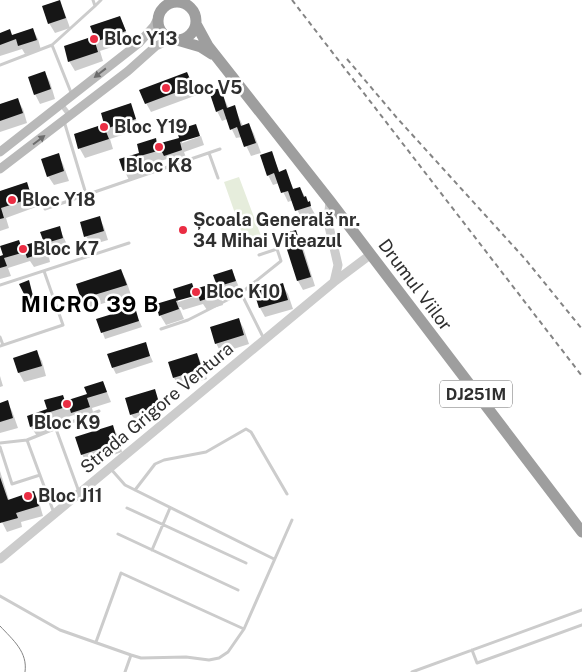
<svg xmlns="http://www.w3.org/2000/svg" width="582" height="672" font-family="'Public Sans',sans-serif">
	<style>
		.green { fill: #e6eddc }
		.shadow { fill: #0003; fill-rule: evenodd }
		.building { fill: #161616 }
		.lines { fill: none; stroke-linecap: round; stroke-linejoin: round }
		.service { stroke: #ccc; stroke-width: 3 }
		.pedestrian { stroke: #ccc; stroke-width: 5 }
		.tertiary { stroke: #ccc; stroke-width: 9 }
		.secondary { stroke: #b9b9b9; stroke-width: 9 }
		.trunk { stroke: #9e9e9e; stroke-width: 11 }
		.tram { stroke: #848484; stroke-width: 1 }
		.rail { stroke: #848484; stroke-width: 2; stroke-dasharray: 5 4; stroke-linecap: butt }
		.oneway { fill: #6d6d6d }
		.poi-dot { fill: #ea2d43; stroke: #fff; stroke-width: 2 }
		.labels { text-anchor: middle; stroke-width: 5; stroke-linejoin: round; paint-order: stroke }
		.shield { fill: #fff; stroke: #6d6d6d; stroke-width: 1 }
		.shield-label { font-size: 16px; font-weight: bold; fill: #2f2f2f }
		.poi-label { font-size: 18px; font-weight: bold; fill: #2f2f2f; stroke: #fff; text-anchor: start }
		.street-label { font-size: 18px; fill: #2f2f2f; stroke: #fff }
		.district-label { font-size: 22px; font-weight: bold; letter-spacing: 1px; fill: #000; stroke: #fff }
	</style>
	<rect width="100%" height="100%" fill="#fff"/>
	<!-- green -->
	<path class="green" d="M239,177L261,236L245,242L224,182Z"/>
	<!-- shadow -->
	<path class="shadow" d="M59,2L64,11L70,28L55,33L49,23Z
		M120,17L130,41L100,51L103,61L75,71L69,61Z
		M33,30L38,39L41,50L25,54L22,49L0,56V34L13,36Z
		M45,73L50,82L55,99L40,104L35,94Z
		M187,74L197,95L151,112L146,103Z
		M220,89L229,109L234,107L243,126L249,124L254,134L261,153L251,156L242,137L236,138L227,119L222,121L217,111Z
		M17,99L23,109L27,123L0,132V105Z
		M130,105L140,129L110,139L113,149L85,158L80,149L75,134L106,124Z
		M195,126L200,134L182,140V143L201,136L204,145L184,152L187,160L170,165L167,159L144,166L147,174L129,180L124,170L155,140L158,145L181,138Z
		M271,153L280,173L285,171L294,190L300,188L316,216L302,220L293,200L288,202L279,183L273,185L268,175Z
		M58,155L63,164L69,181L54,185L48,176Z
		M26,184L36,207L6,218L9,228L0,231V192Z
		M99,217L104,227L108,240L91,245L86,236Z
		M59,227L68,247L48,253L50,262L34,267L30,261L8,268L11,276L0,279V257L5,255L19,242L22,247L45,240Z
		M295,231L301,241L315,286L303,290L298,281L283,235Z
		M232,270L240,290L221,296L223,305L207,310L203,304L183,310L181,307H179L184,319L166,325L160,315L177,299L195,290L217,283ZM203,292V294L178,302V299Z
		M121,271L126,280L131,295L88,308L82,299L77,284Z
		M29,282L33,297L37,300L35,308L26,301Z
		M282,285L288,294L293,309L265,317L260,308L255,293Z
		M134,309L142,327L105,339L98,320Z
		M239,320L244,329L249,344L221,353L216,343Z
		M145,344L153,362L116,374L113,368Z
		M36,351L42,361L46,376L24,382L19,373L15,358Z
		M197,354L202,364L207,379L180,387L174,378Z
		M0,376L3,386L0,387Z
		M103,382L111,402L92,408L94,416L78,422L74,415L52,422L55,430L37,436L31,427L28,417L48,410L62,396L66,402L88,395Z
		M154,391L162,412L135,420L131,414Z
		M7,402L12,411L18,428L0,433V404Z
		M112,426L118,436L122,452L87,464L82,454Z
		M0,471L9,500L34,493L39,502L43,516L21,522L22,527L7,532L0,518Z"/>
	<!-- building -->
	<path class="building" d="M60,0L66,18L48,24L42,6Z
		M120,16L126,31L95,42L98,52L68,62L64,46L94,36L90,26Z
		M33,28L37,40L18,46L16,39L0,45V33L10,29L12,35Z
		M45,71L51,89L34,95L28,77Z
		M187,72L193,86L145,104L139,90Z
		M221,88L227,108L235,105L241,126L249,123L256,143L244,147L237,127L230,130L223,109L216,112L209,91Z
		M18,98L23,113L0,121V104Z
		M131,103L136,119L105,129L109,139L78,149L74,134L104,124L101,113Z
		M196,124L200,136L180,142L182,150L164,156L161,150L140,156L143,164L123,171L119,159L139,153L137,144L156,138L157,144L179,138L177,130Z
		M272,151L279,172L286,169L293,189L300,187L304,197L306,196L308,202L310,201L311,206L295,211L288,191L281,193L274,173L267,176L260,155Z
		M59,153L64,171L47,177L41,159Z
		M27,182L32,198L1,208L4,218L0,219V191Z
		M100,216L104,231L84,237L80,222Z
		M60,226L63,238L43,244L46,252L27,258L25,252L4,258L7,266L0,268V256L3,255L0,246L19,240L21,246L43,240L40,232Z
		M296,230L311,277L297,281L282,234Z
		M121,269L127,285L81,299L76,284Z
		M232,269L236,281L216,287L219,295L200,301L198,295L176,301L179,309L159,316L156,304L176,298L173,289L192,283L194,289L216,283L213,275Z
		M29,280L33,296L36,297L33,306L25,301L26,298L19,284Z
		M283,283L288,300L259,308L254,292Z
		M135,307L139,321L101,333L96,319Z
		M239,318L244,335L215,344L210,327Z
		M146,342L150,356L112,368L107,354Z
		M37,350L42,366L18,373L13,358Z
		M197,353L202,369L173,378L168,362Z
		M103,381L107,392L87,398L90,407L71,413L69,406L47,413L50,421L30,427L27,416L47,409L44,400L63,395L65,401L87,394L84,387Z
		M155,389L160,406L130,415L125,398Z
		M8,400L13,418L0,422V403Z
		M113,425L118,443L81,455L75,437Z
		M0,477L8,500L34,491L39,506L16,513L18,518L0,523Z"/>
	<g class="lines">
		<!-- service -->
		<path class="service" d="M95,6L101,0
			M52,45L95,6L93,0
			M0,65L52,45L72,95
			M64,121L86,194
			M209,153L218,178
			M45,209L220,149
			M259,255L277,249L281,261L241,293L264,339
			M0,285L129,243
			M161,329L188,320L241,293
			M0,337L3,345
			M0,346L63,325L44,271
			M56,429L79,492
			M27,440L99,411
			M0,443L27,440L54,513
			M0,447L12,484L40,475
			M110,468L125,485L274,559
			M135,490L155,464L164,460L206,452L246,429L251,432L287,494
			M127,508L246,563
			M118,534L238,590
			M152,550L170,508
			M0,596L60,630L131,655L141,658L186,657L209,660L219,658L228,652L244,629L292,520
			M96,642L121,573L244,629
			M472,650L477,663L582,625
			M125,672L131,655
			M412,672L582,610"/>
		<!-- pedestrian -->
		<path class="pedestrian" d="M61,104L70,116"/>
		<!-- tertiary -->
		<path class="tertiary" d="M330,201L328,222L338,265L334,282
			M0,559L334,282L370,255"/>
		<!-- secondary -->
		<path class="secondary" d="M0,152L139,43L154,26L158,18
			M0,169L128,71L156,46L171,39"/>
		<!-- trunk -->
		<path class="trunk" d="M158 21a19 19 0 1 1 38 0a19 19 0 1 1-38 0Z
			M196,24L208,46L330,201L582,532
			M177,40L201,47L212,54"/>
		<!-- tram -->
		<path class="tram" d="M0,626C13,640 28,652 25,672"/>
		<!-- rail -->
		<path class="rail" d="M292,0L582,376
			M347,59L397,118L526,260L582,329"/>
	</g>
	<!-- one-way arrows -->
	<defs><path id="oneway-solid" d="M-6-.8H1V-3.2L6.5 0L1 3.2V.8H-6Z" transform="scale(1.25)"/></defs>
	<g class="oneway">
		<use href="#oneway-solid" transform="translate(100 73) rotate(142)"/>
		<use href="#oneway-solid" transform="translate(39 140) rotate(-37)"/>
	</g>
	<!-- markers -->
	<g class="poi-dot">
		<circle cx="94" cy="39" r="5"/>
		<circle cx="166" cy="88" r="5"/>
		<circle cx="104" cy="127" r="5"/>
		<circle cx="159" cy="147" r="5"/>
		<circle cx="12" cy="200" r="5"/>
		<circle cx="183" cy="230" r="5"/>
		<circle cx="23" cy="249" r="5"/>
		<circle cx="196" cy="292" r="5"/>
		<circle cx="67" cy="404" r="5"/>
		<circle cx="28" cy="496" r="5"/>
	</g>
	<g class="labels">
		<!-- shield labels -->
		<rect class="shield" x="440" y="380.5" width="72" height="27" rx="4"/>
		<g class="shield-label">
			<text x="476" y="400">DJ251M</text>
		</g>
		<!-- poi labels -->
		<g class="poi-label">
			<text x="104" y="45">Bloc Y13</text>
			<text x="176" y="94">Bloc V5</text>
			<text x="114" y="133">Bloc Y19</text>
			<text x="159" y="172" text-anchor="middle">Bloc K8</text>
			<text x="22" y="206">Bloc Y18</text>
			<text x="193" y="226">Școala Generală nr.<tspan x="193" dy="21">34 Mihai Viteazul</tspan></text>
			<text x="33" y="255">Bloc K7</text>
			<text x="206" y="298">Bloc K10</text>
			<text x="67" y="429" text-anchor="middle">Bloc K9</text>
			<text x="38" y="502">Bloc J11</text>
		</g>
		<!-- street labels -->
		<g class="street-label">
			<text transform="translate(415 285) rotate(53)" y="6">Drumul Viilor</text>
			<text transform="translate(157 408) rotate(-40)" y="6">Strada Grigore Ventura</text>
		</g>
		<!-- district labels -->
		<g class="district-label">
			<text x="90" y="312">MICRO 39 B</text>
		</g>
	</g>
</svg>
